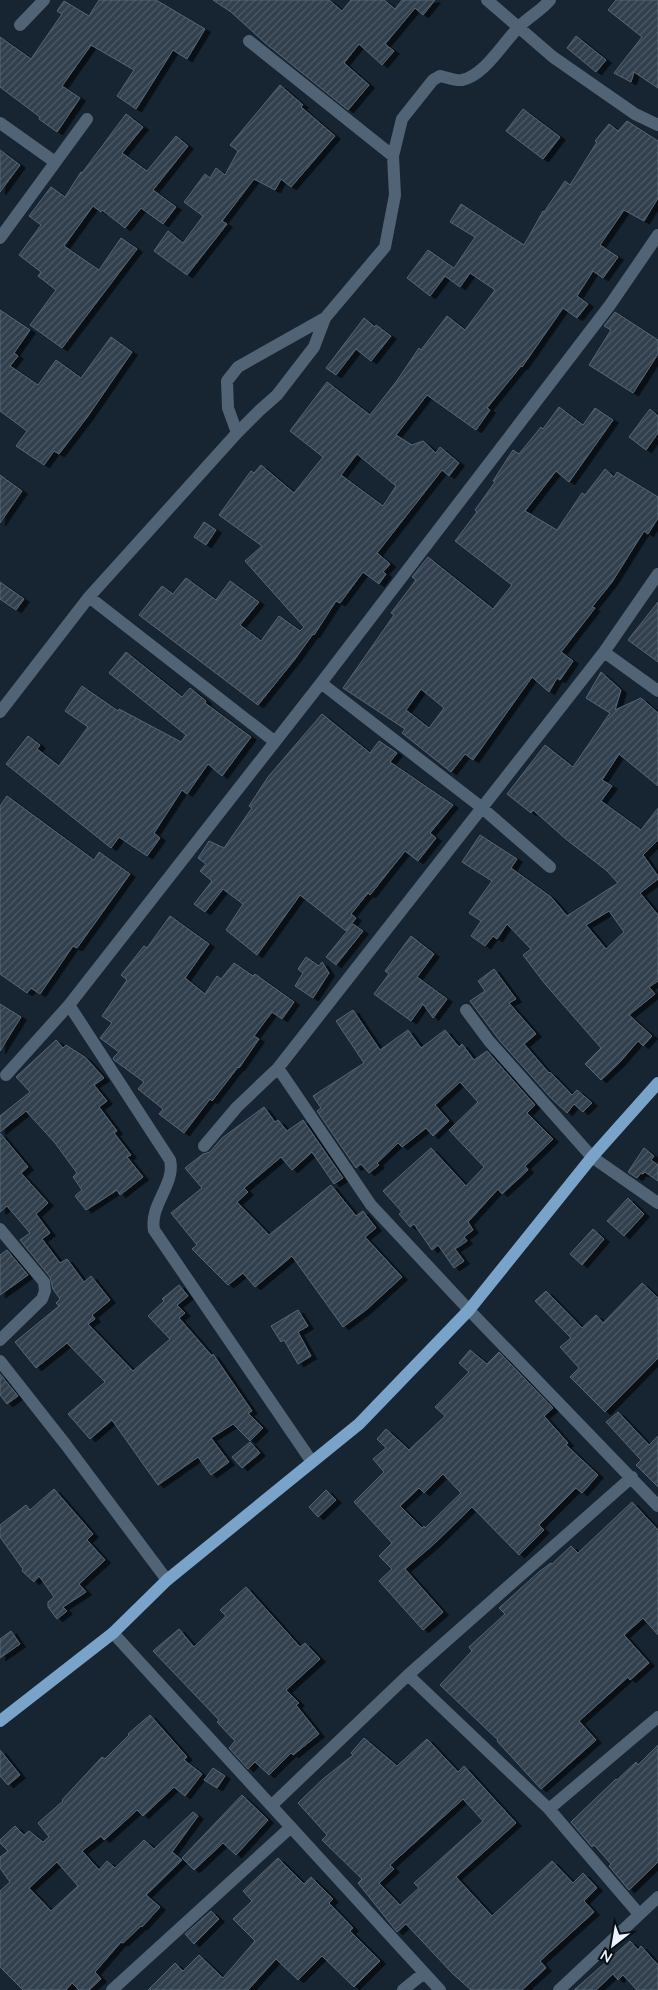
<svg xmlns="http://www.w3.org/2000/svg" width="658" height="1990" font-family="Lato,sans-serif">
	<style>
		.building { fill: url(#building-hatch); stroke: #566676; fill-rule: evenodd; filter: url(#shadow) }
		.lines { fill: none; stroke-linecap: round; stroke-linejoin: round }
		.minor { stroke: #506476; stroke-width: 12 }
		.major { stroke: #7aa3ca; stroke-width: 12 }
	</style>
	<defs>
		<pattern id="building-hatch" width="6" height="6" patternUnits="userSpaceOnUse" patternTransform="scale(1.25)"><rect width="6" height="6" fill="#303f4d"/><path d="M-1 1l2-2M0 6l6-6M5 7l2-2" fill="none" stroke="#4e5b68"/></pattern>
		<filter id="shadow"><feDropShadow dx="5.5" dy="3" stdDeviation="0" flood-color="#0009"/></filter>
	</defs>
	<rect width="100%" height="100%" fill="#172532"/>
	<!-- building -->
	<path class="building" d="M99,0H156L205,29L187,59L173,50L136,109L117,96L134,70L91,45L62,86L80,98L57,132L39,119L40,117L0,87V37L31,59L62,14L57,11L64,1L89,16Z
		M213,0H329L342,11L351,0H384L395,9L402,0H435L423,15L415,8L385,44L394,51L382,65L359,44L344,63L369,85L348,110L264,42L231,12Z
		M616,0H658V88L634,72L631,82L614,73L642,37L608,10Z
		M576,36L606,60L596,72L567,48Z
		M280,85L303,105L301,107L335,136L291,187L281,179L275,190L254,179L222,221L227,224L187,275L154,251L168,231L183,243L203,216L184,202L205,174L210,178L216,168L225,175L238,151L230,145Z
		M523,109L560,137L543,159L506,131Z
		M126,114L143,127L122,153L147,171L176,136L188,146L153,190L176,207L163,224L141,208L125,228L102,210L101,212L93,206L64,246L99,270L121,238L137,249L62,348L30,325L56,290L38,276L41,272L19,255L41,225L29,216L51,187L65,197L81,172L82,173Z
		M627,121L658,141V198L644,221L624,210L600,245L618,257L603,278L593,271L577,296L588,304L577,318L563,308L522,367L521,366L487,408L490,410L476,430L427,395L396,435L412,445L423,441L436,453L440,447L459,463L449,476L442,470L377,553L390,564L383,572L386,574L379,584L363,572L340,603L336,601L314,635L313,634L295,659L258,705L139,615L162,586L173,594L186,578L216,600L230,581L259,602L240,625L261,641L279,616L300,631L304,627L245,561L262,546L219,515L251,471L254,473L261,465L294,493L323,457L290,431L327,382L370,415L396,382L419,348L421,350L447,316L465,330L495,290L470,273L460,287L445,276L430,296L407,278L428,250L454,268L475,237L450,222L461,204L524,245L543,211L544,212L565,181L570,185L597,142L595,141L609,124L618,131ZM357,454L396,486L383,506L341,475Z
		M0,150L20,165L0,192Z
		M0,310L30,330L14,353L18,356L10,366L38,385L56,360L81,378L111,337L132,352L88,416L59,454L54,451L44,465L16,446L27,431L0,411Z
		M615,312L658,340V354L633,393L589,365L611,330L604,326Z
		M364,318L375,327L376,325L391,336L371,361L356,349L336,375L326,368Z
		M559,407L583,425L595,408L613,420L569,482L556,471L525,511L557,530L582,493L585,495L605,469L614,477L617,472L658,497V518L648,534L644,531L612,582L592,607L595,608L561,652L573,661L560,680L557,678L549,692L532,677L473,760L465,754L451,772L402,733L405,729L343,688L394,615L391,613L416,580L412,577L428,557L493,609L512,585L455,541L477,512L475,510L495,482L493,481L513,450L519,454L541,427L543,429ZM421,689L444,708L429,728L406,710Z
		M650,409L658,416V433L646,450L629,437Z
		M0,475L22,491L0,523Z
		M204,522L216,530L206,545L194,537Z
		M0,582L24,599L16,610L0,599Z
		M658,602V662L628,640Z
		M126,652L182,697L190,688L206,701L205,703L251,737L222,776L208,764L187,794L182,790L154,833L160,838L147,856L119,837L111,848L6,764L28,736L40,745L37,749L59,766L88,727L65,711L82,686L118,711L119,709L181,742L186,735L109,673Z
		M601,672L621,690L615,710L641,698L658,713V786L619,754L602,780L612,786L601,801L641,830L658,808V840L643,855L658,876V879L640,893L658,915V981L649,987L655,994L629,1015L652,1036L643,1046L638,1041L620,1062L601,1080L585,1064L601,1048L545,984L523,955L531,949L507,924L497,939L493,936L485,946L471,936L481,921L469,913L492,881L462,862L480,835L517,859L511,868L551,897L567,916L618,883L606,870L567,840L533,810L531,813L507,794L545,745L573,767L610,713L586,698ZM609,911L624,932L606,949L586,925Z
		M322,714L370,753L379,741L397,753L390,762L453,805L430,833L436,838L418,861L405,851L370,895L368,893L351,914L356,918L346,931L300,895L257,955L226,930L243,904L223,889L205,912L194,904L212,881L200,871L206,864L198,858L209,841L224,848L252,808L249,806L268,777Z
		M7,796L94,860L99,852L130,874L77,948L73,946L40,994L31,988L27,993L0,974V806Z
		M170,916L209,944L185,978L205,994L217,976L221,979L234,963L253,976L255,974L294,1002L282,1019L272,1012L254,1036L259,1039L239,1068L238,1067L212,1101L210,1099L184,1133L159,1114L163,1109L138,1089L144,1082L114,1060L113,1058L119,1052L100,1038L112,1023L102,1016L127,980L121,975L144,946L147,948Z
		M353,924L363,931L336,965L326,957Z
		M411,936L434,954L417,977L447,999L433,1018L423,1004L411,1021L374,994L389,974L385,971Z
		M306,957L319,966L322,962L329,973L313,998L295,986L303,973L298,969Z
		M494,969L516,999L509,1003L536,1034L524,1044L549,1073L550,1072L572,1095L577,1090L592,1103L583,1112L574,1104L567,1113L551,1098L500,1041L470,1001L485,991L478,981Z
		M0,1004L21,1017L0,1051Z
		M353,1010L380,1050L408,1030L421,1048L445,1030L459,1047L462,1044L474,1060L487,1051L535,1105L527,1113L553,1139L525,1166L528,1170L502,1194L498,1189L468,1222L473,1230L464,1237L467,1241L455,1249L464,1261L454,1268L438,1245L432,1250L414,1224L410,1227L399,1214L402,1212L383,1191L431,1148L466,1186L484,1167L449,1130L478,1102L460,1082L435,1105L449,1121L433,1136L426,1128L402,1147L398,1143L377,1163L379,1165L369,1173L361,1164L356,1168L317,1111L321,1108L313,1096L364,1063L336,1021Z
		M56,1040L63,1048L66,1045L86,1058L104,1078L94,1085L107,1101L99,1107L117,1131L114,1133L131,1155L127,1157L143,1177L120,1195L117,1190L86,1210L75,1196L82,1190L73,1177L77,1173L55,1143L26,1111L0,1132V1116L30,1092L16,1077Z
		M264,1107L275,1122L278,1120L287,1131L303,1120L343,1178L334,1184L312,1152L292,1170L281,1157L244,1188L248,1192L237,1202L269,1235L331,1185L356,1216L363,1211L376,1228L365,1237L402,1277L366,1310L343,1327L292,1256L255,1287L243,1273L228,1285L192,1249L197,1245L171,1213L202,1188L185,1168L203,1154L210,1152L222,1138Z
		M0,1133L28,1167L21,1173L48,1203L36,1214L50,1233L42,1239L60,1263L67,1259L84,1282L91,1276L110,1300L92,1315L95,1319L88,1324L133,1371L170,1339L148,1316L164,1301L162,1299L179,1285L188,1296L177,1305L185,1313L179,1318L212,1356L213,1354L252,1411L248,1413L263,1428L250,1441L233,1424L211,1438L229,1462L211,1475L198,1457L158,1485L112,1420L90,1439L68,1414L105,1382L67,1343L36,1368L15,1342L59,1306L56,1303L60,1299L53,1289L50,1277L20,1240L30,1233L7,1206L0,1212Z
		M644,1148L654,1156L651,1160L658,1165V1181L645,1172L643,1174L641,1173L637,1178L628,1172Z
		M628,1198L644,1214L624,1236L607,1221Z
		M593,1229L604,1239L582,1265L570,1254Z
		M7,1250L28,1275L0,1295V1255Z
		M642,1283L658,1298V1358L605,1412L570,1377L579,1368L560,1347L571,1338L535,1301L546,1291L582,1328L596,1315L603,1323Z
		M298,1310L308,1326L298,1332L311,1356L298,1364L284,1340L281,1342L271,1326Z
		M470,1350L487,1364L499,1352L553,1408L544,1416L568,1443L566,1445L598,1475L582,1493L576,1488L539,1525L544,1530L519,1555L472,1507L435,1543L405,1569L443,1612L423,1630L379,1581L392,1569L379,1556L392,1543L354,1502L384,1472L373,1459L386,1448L377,1439L386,1429L409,1450L445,1416L435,1407L469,1372L459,1363ZM443,1474L461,1493L425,1528L424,1526L422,1528L400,1506L419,1488L424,1493Z
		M0,1374L18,1396L7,1404L0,1395Z
		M618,1412L649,1445L658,1436V1487L636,1465L641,1460L606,1422Z
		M250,1442L260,1453L242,1468L232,1457Z
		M54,1489L93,1534L87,1540L105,1560L79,1584L86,1592L63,1607L67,1611L57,1619L48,1607V1602L54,1597L39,1576L34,1582L22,1571L23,1569L0,1537V1525L26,1505L30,1510Z
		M326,1490L336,1500L318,1517L309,1507Z
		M632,1502L658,1530V1635L643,1618L624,1635L649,1663L630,1680L628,1677L579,1721L596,1740L541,1789L497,1741L498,1740L440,1685L472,1651L469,1647L505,1614L499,1608L540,1571L551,1563L552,1564L571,1546L578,1553Z
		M246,1587L300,1647L305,1643L320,1659L286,1690L299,1703L296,1705L319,1734L293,1755L291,1753L269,1775L255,1762L248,1769L229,1748L235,1741L217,1722L219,1720L153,1651L179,1629L194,1647L226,1616L220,1610Z
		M11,1631L20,1644L0,1658V1639Z
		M150,1715L187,1757L184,1760L202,1774L185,1796L174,1787L143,1816L137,1810L104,1840L101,1836L82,1851L99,1870L107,1861L115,1868L144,1840L154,1849L193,1812L198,1816L172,1852L182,1860L146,1895L160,1907L142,1927L141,1926L123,1943L121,1942L95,1972L101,1979L89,1990H79L72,1983L66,1990H23L0,1967V1891L10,1882L0,1868V1857L8,1851L0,1843V1840L15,1826L24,1835L29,1831L43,1842L49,1837L38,1823L63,1801L62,1800L102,1757L105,1759L129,1735L128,1734ZM57,1862L78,1886L51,1911L29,1888Z
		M364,1738L397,1766L427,1739L458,1772L464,1766L516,1823L456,1877L492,1916L552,1861L573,1883L583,1873L597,1888L584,1901L594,1912L540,1961L546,1968L522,1990H471L452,1973L406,1924L397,1932L358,1883L362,1879L322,1840L327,1835L298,1803L323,1779L353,1755L351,1753ZM463,1799L483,1821L414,1883L419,1888L400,1905L379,1883L394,1869L390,1865Z
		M658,1745V1862L629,1890L609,1866L611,1864L594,1845L592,1847L571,1822L616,1779L617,1780L636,1762L638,1765Z
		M0,1750L20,1775L8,1785L0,1776Z
		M213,1768L225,1776L217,1788L204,1780Z
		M242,1795L268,1820L236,1855L223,1843L194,1870L182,1858Z
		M278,1858L304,1884L311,1877L333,1899L329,1903L353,1928L350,1931L380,1961L354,1987L322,1956L298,1980L276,1959L248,1990H148L175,1963L183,1971L199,1955L223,1978L255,1941L233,1919L252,1901L243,1891Z
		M211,1911L219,1919L194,1944L185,1934Z
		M630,1941L638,1950L641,1946L658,1965V1990H637L623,1975L618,1980L613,1974L596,1990H574Z"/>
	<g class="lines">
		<!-- minor -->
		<path class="minor" d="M487,0L553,57L635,114L658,125
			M20,25L44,0
			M0,123L55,162
			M393,156L402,119L433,80L440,76C446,77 456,81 462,80C484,76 503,43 518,28C528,17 541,11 550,0
			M0,238L87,119
			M237,433L260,410L277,395L314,347L325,318
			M89,597L274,741
			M604,652L658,691
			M321,683L481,807L550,867
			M0,712L89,597L237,433L228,408L227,381L238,367L325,318L385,247L395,195L393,156L249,41
			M69,1005L170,1160C176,1184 149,1205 154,1230L312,1462
			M466,1010L489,1041L592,1157L658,1203
			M278,1068L371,1205L469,1310L658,1506
			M6,1075L69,1005L321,683L610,305L658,235
			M204,1146L237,1107L278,1068L604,652L658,574
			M0,1229L44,1282L45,1291L42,1299L0,1340
			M0,1361L66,1445L167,1580
			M113,1633L440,1990
			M408,1675L549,1809L639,1914
			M272,1805L408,1675L632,1477
			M549,1809L658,1717
			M112,1990L291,1827
			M403,1990L424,1973
			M559,1990L658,1897"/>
		<!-- major -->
		<path class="major" d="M0,1721L113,1633L167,1580L359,1424L469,1310L592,1157L658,1083"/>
	</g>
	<!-- north arrow -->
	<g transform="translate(613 1945) rotate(211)" stroke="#080e14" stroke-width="4" paint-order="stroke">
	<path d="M0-4L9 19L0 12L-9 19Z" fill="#ebf4fe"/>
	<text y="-8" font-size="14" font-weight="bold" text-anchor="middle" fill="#ebf4fe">N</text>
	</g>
</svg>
